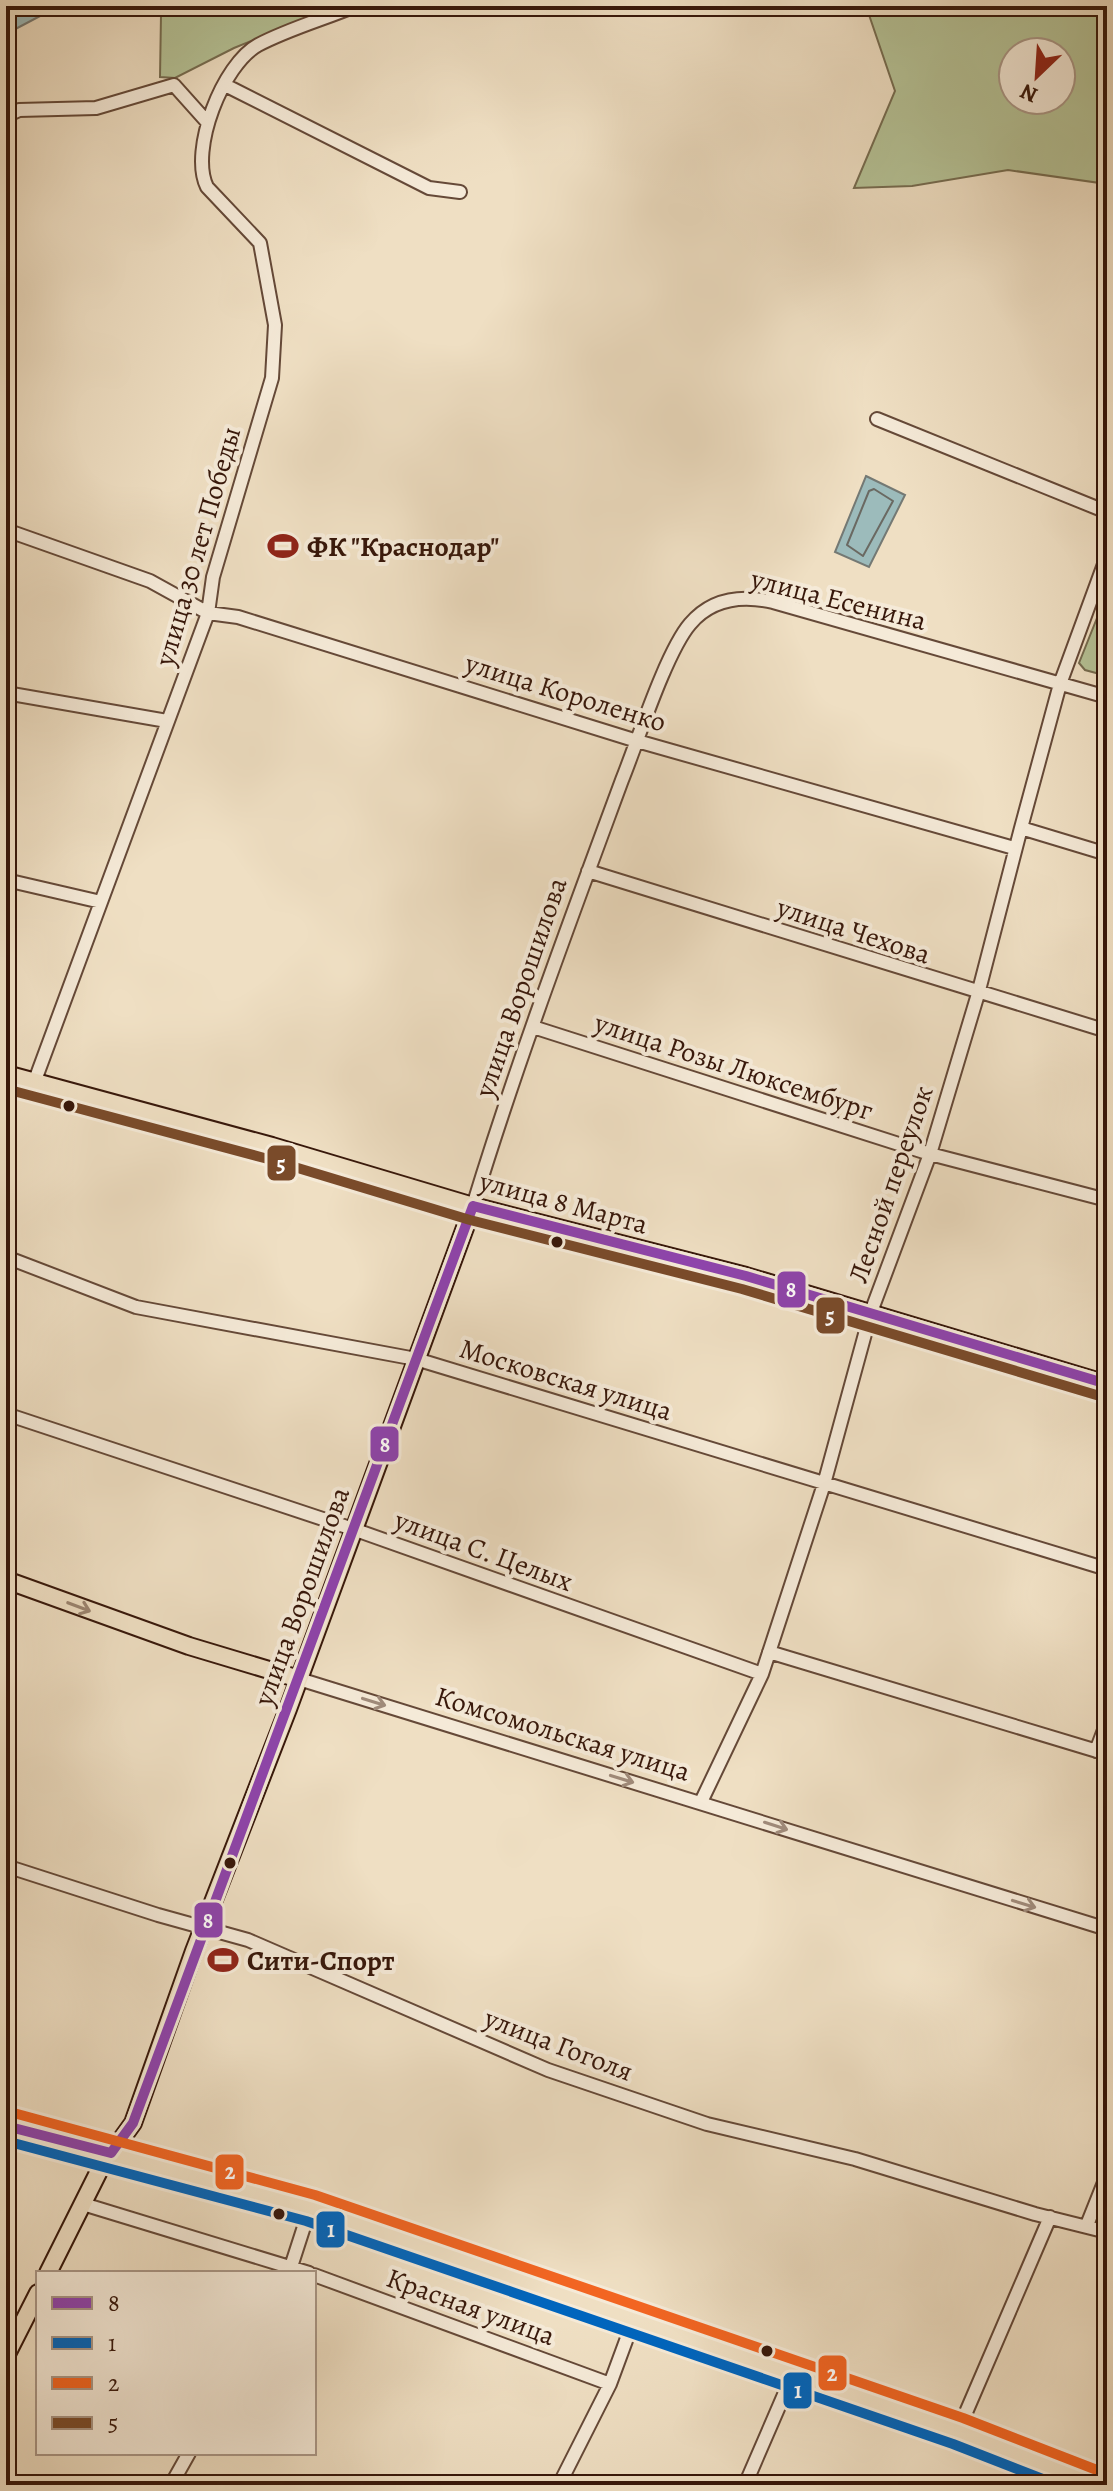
<svg xmlns="http://www.w3.org/2000/svg" width="1113" height="2491" font-family="Alegreya,serif">
	<style>
		.green { fill: #b5c296; stroke: #766c50; stroke-width: 2; fill-rule: evenodd }
		.water { fill: #9cbbbb; stroke: #747974; stroke-width: 2 }
		.lines { fill: none; stroke-linecap: round; stroke-linejoin: round }
		.shore { stroke: #6a6962; stroke-width: 2 }
		.minor-casing { stroke: #654938; stroke-width: 16 }
		.major-casing { stroke: #37170a; stroke-width: 20 }
		.minor { stroke: #f5ead8; stroke-width: 12 }
		.major { stroke: #efdfc3; stroke-width: 16 }
		.bus-1-casing { stroke: #f5ead8; stroke-width: 16 }
		.bus-2-casing { stroke: #f5ead8; stroke-width: 16 }
		.bus-3-casing { stroke: #f5ead8; stroke-width: 16 }
		.bus-4-casing { stroke: #f5ead8; stroke-width: 16 }
		.bus-1 { stroke: #8e44ad; stroke-width: 10 }
		.bus-2 { stroke: #0065bd; stroke-width: 10 }
		.bus-3 { stroke: #f26522; stroke-width: 10 }
		.bus-4 { stroke: #7a4b2a; stroke-width: 10 }
		.oneway { stroke: #9c8570 }
		.oneway2 { stroke: #a08b7b }
		.bus-dot { fill: #37170a; stroke: #f5ead8; stroke-width: 3 }
		.labels { text-anchor: middle; stroke-width: 8; stroke-linejoin: round; paint-order: stroke }
		.street-label { font-size: 28px; fill: #37170a; stroke: #f5ead8 }
		.poi-label { font-size: 28px; font-weight: bold; fill: #37170a; stroke: #f5ead8; text-anchor: start }
		.line-badge { stroke: #f5ead8; stroke-width: 3 }
		.badge-label { font-size: 22px; text-anchor: middle; font-weight: bold; fill: #fff }
	</style>
	<rect width="100%" height="100%" fill="#efdfc3"/>
	<filter id="stains"><feTurbulence type="fractalNoise" baseFrequency=".0025" numOctaves="4"/><feColorMatrix values="0 0 0 0 .2 0 0 0 0 .09 0 0 0 0 .02 0 0 0 .5 -.17"/></filter>
	<radialGradient id="worn" r=".72"><stop offset=".6" stop-color="#630" stop-opacity="0"/><stop offset="1" stop-color="#630" stop-opacity=".3"/></radialGradient>
	<!-- green -->
	<path class="green" d="M165,6H337L234,48L175,78L160,77L161,15Z
		M866,6H1107V184L1008,170L912,186L854,188L895,91ZM1013,52H1061V100H1013Z
		M1107,593V676L1085,670L1079,663Z"/>
	<!-- water -->
	<path class="water" d="M6,6H59L6,34Z
		M866,476L905,495L869,567L835,552Z"/>
	<g class="lines">
		<!-- shore -->
		<path class="shore" d="M874,489L893,501L863,556L847,545L869,491Z"/>
		<!-- minor casing -->
		<g class="minor-casing">
			<path id="minor" d="M225,85L429,188L460,192
				M6,116L19,110L96,108L174,85L208,123
				M877,419L1107,512
				M6,530L150,581L208,613L238,617L637,741L1014,848
				M6,693L167,721
				M1021,828L1060,684L1107,556
				M588,871L1107,1031
				M6,880L101,902
				M533,1027L930,1154L1107,1200
				M34,1083L208,613L213,577L272,378L275,325L260,243L207,187C189,150 223,64 258,45C288,29 324,19 355,6
				M473,1206C517,1062 570,921 622,780C637,743 666,652 690,624C712,598 742,595 773,602L1107,697
				M6,1257L136,1307L416,1359L1107,1569
				M6,1414L353,1529L762,1674
				M769,1652L1107,1754
				M299,1679L1107,1929
				M1096,1751L1107,1722
				M701,1802L762,1674L824,1484L871,1312L930,1154L978,994L1021,828L1107,854
				M6,1866L158,1915L248,1940L548,2070L707,2124L855,2159L1035,2214L1107,2232
				M83,2204L309,2273
				M1087,2225L1107,2175
				M289,2273L310,2208
				M314,2275L610,2384
				M958,2431L1050,2217
				M171,2485L189,2453
				M559,2485L610,2384L634,2319
				M745,2485L793,2374"/>
		</g>
		<!-- major casing -->
		<g class="major-casing">
			<path id="major" d="M6,1074L272,1146L473,1206L746,1276L1107,1384
				M6,1580L189,1646L299,1679
				M6,2126L310,2208L958,2431L1097,2485
				M48,2273L100,2169L133,2123L194,1951L288,1709L473,1206
				M6,2356L38,2293"/>
		</g>
		<!-- minor -->
		<use href="#minor" class="minor"/>
		<!-- major -->
		<use href="#major" class="major"/>
		<!-- bus-1 casing -->
		<g class="bus-1-casing">
			<path id="bus-1" d="M473,1206L746,1276L1107,1384
				M6,2126L111,2153
				M111,2153L133,2123L473,1206"/>
		</g>
		<!-- bus-2 casing -->
		<g class="bus-2-casing">
			<path id="bus-2" d="M6,2141L306,2221L953,2444L1058,2485"/>
		</g>
		<!-- bus-3 casing -->
		<g class="bus-3-casing">
			<path id="bus-3" d="M10,2112L315,2195L963,2418L1102,2472"/>
		</g>
		<!-- bus-4 casing -->
		<g class="bus-4-casing">
			<path id="bus-4" d="M6,1089L268,1159L470,1220L742,1289L1103,1397"/>
		</g>
		<!-- bus-1 -->
		<use href="#bus-1" class="bus-1"/>
		<!-- bus-2 -->
		<use href="#bus-2" class="bus-2"/>
		<!-- bus-3 -->
		<use href="#bus-3" class="bus-3"/>
		<!-- bus-4 -->
		<use href="#bus-4" class="bus-4"/>
	</g>
	<!-- one-way arrows -->
	<defs><path id="oneway-shaft" d="M-6 0H5M1.5-3L5.5 0L1.5 3" fill="none" stroke-width="1.6" stroke-linecap="round" stroke-linejoin="round" transform="scale(2)"/></defs>
	<use class="oneway" href="#oneway-shaft" transform="translate(79 1607) rotate(21)"/>
	<g class="oneway2">
		<use href="#oneway-shaft" transform="translate(374 1702) rotate(17)"/>
		<use href="#oneway-shaft" transform="translate(622 1779) rotate(17)"/>
		<use href="#oneway-shaft" transform="translate(776 1826) rotate(18)"/>
		<use href="#oneway-shaft" transform="translate(1024 1904) rotate(17)"/>
	</g>
	<!-- icons -->
	<defs>
		<g id="stadium-bare" transform="scale(2.4)"><path d="M0-5a6.5 5 0 1 0 0 10a6.5 5 0 1 0 0-10ZM-3.5-1.8h7v3.6h-7Z" fill="#8f2418" stroke="#f5ead8" stroke-width="2.5" paint-order="stroke"/></g>
	</defs>
	<g fill-rule="evenodd">
		<use href="#stadium-bare" x="283" y="546"/>
		<use href="#stadium-bare" x="223" y="1960"/>
	</g>
	<!-- markers -->
	<g class="bus-dot">
		<circle cx="69" cy="1106" r="7"/>
		<circle cx="557" cy="1242" r="7"/>
		<circle cx="230" cy="1863" r="7"/>
		<circle cx="279" cy="2214" r="7"/>
		<circle cx="767" cy="2351" r="7"/>
	</g>
	<g class="labels">
		<!-- street labels -->
		<g class="street-label">
			<text transform="translate(197 546) rotate(-74)" y="10">улица 30 лет Победы</text>
			<text transform="translate(839 599) rotate(14)" y="10">улица Есенина</text>
			<text transform="translate(566 692) rotate(17)" y="10">улица Короленко</text>
			<text transform="translate(854 930) rotate(18)" y="10">улица Чехова</text>
			<text transform="translate(520 987) rotate(-71)" y="10">улица Ворошилова</text>
			<text transform="translate(734 1066) rotate(18)" y="10">улица Розы Люксембург</text>
			<text transform="translate(890 1184) rotate(-71)" y="10">Лесной переулок</text>
			<text transform="translate(564 1202) rotate(15)" y="10">улица 8 Марта</text>
			<text transform="translate(566 1379) rotate(17)" y="10">Московская улица</text>
			<text transform="translate(484 1550) rotate(20)" y="10">улица С. Целых</text>
			<text transform="translate(301 1596) rotate(-70)" y="10">улица Ворошилова</text>
			<text transform="translate(563 1733) rotate(17)" y="10">Комсомольская улица</text>
			<text transform="translate(559 2044) rotate(21)" y="10">улица Гоголя</text>
			<text transform="translate(471 2306) rotate(20)" y="10">Красная улица</text>
		</g>
		<!-- poi labels -->
		<g class="poi-label">
			<text x="307" y="556">ФК "Краснодар"</text>
			<text x="247" y="1970">Сити-Спорт</text>
		</g>
	</g>
	<g class="line-badge">
		<rect x="266" y="1144" width="31" height="38" rx="8" fill="#7a4b2a"/>
		<rect x="776" y="1270" width="31" height="39" rx="8" fill="#8e44ad"/>
		<rect x="815" y="1296" width="31" height="39" rx="8" fill="#7a4b2a"/>
		<rect x="369" y="1425" width="31" height="38" rx="8" fill="#8e44ad"/>
		<rect x="193" y="1901" width="31" height="38" rx="8" fill="#8e44ad"/>
		<rect x="214" y="2153" width="31" height="38" rx="8" fill="#f26522"/>
		<rect x="315" y="2210" width="31" height="39" rx="8" fill="#0065bd"/>
		<rect x="817" y="2354" width="31" height="38" rx="8" fill="#f26522"/>
		<rect x="782" y="2371" width="31" height="39" rx="8" fill="#0065bd"/>
	</g>
	<g class="badge-label">
		<text x="281" y="1171">5</text>
		<text x="791" y="1297">8</text>
		<text x="830" y="1323">5</text>
		<text x="385" y="1452">8</text>
		<text x="208" y="1928">8</text>
		<text x="230" y="2179">2</text>
		<text x="331" y="2237">1</text>
		<text x="832" y="2381">2</text>
		<text x="798" y="2398">1</text>
	</g>
	<!-- margin -->
	<rect width="1113" height="2491" fill="none" stroke="#efdfc3" stroke-width="32"/>
	<rect x="8" y="8" width="1097" height="2475" fill="none" stroke="#37170a" stroke-width="4"/>
	<rect x="16" y="16" width="1081" height="2459" fill="none" stroke="#37170a" stroke-width="2"/>
	<!-- legend -->
	<rect x="36" y="2271" width="280" height="184" fill="#f5ead8" stroke="#a99686" stroke-width="2"/>
	<rect x="52" y="2297" width="40" height="12" fill="#8e44ad" stroke="#a99686" stroke-width="2"/>
	<text x="108" y="2311" font-size="24" fill="#37170a">8</text>
	<rect x="52" y="2337" width="40" height="12" fill="#0065bd" stroke="#a99686" stroke-width="2"/>
	<text x="108" y="2351" font-size="24" fill="#37170a">1</text>
	<rect x="52" y="2377" width="40" height="12" fill="#f26522" stroke="#a99686" stroke-width="2"/>
	<text x="108" y="2391" font-size="24" fill="#37170a">2</text>
	<rect x="52" y="2417" width="40" height="12" fill="#7a4b2a" stroke="#a99686" stroke-width="2"/>
	<text x="108" y="2431" font-size="24" fill="#37170a">5</text>
	<!-- north arrow -->
	<g transform="translate(1037 76) rotate(205)"><circle r="38" fill="#f5ead8" stroke="#a99686" stroke-width="2"/>
	<path d="M0-6L14 30L0 20L-14 30Z" fill="#8f2418"/>
	<text y="-12" font-size="22" font-weight="bold" text-anchor="middle" fill="#37170a">N</text>
	</g>
	<rect width="100%" height="100%" filter="url(#stains)"/>
	<rect width="100%" height="100%" fill="url(#worn)"/>
</svg>
